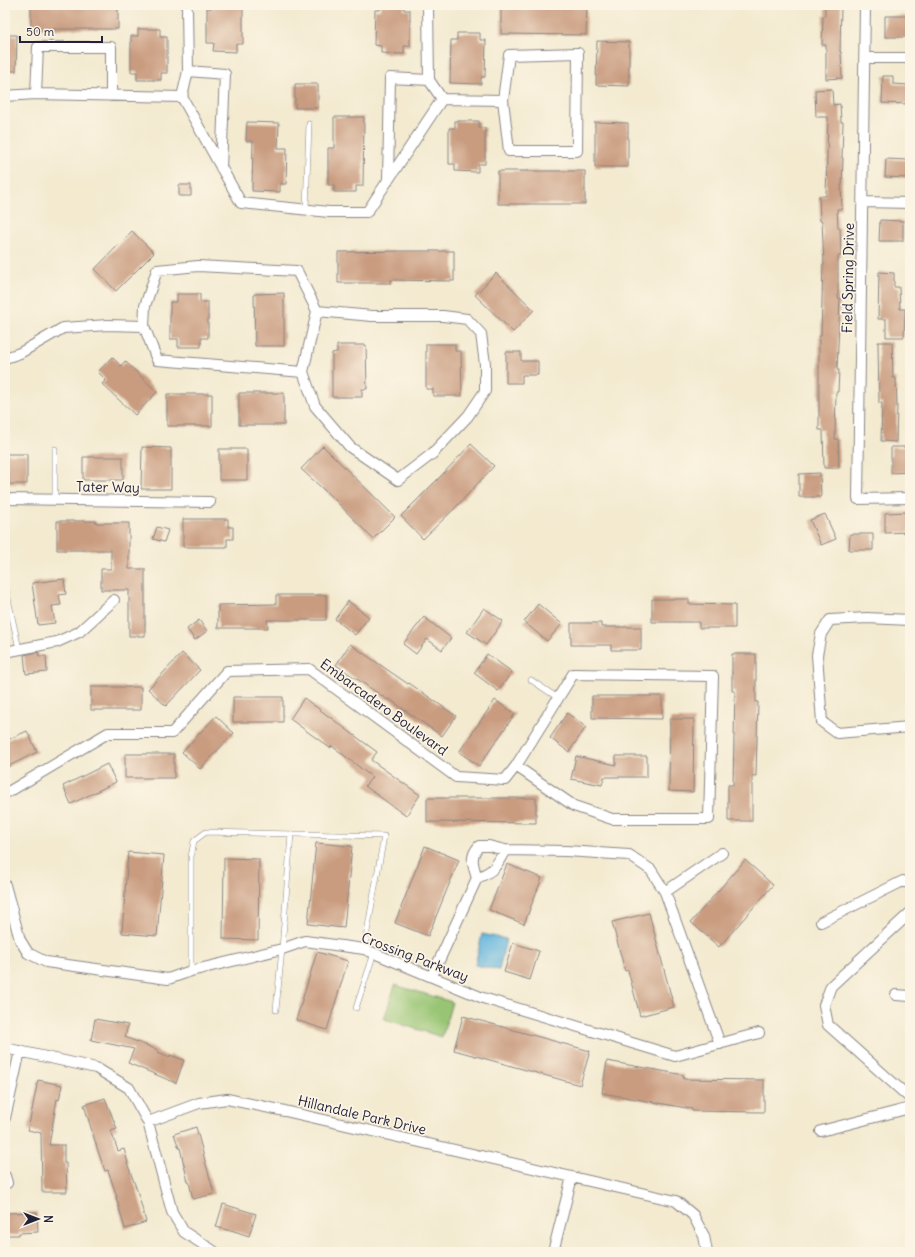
<svg xmlns="http://www.w3.org/2000/svg" width="915" height="1257" font-family="Delius,sans-serif">
	<style>
		.green { fill: #98c573; stroke: #5d7457 }
		.water { fill: #62b5dd; stroke: #426c8c }
		.building { fill: #c99b7f }
		.lines { fill: none; stroke-linecap: round; stroke-linejoin: round }
		.service-casing { stroke: #8a8686; stroke-width: 6 }
		.minor-casing { stroke: #8a8686; stroke-width: 12 }
		.service { stroke: #fff; stroke-width: 5 }
		.minor { stroke: #fff; stroke-width: 10 }
		.labels { text-anchor: middle; stroke-width: 3.5; stroke-linejoin: round; paint-order: stroke }
		.street-label { font-size: 14px; fill: #22223b; stroke: #fcf5e5 }
	</style>
	<rect width="100%" height="100%" fill="#fcf5e5"/>
	<filter id="ink" filterUnits="userSpaceOnUse"><feTurbulence type="fractalNoise" baseFrequency=".025" numOctaves="2"/><feDisplacementMap in="SourceGraphic" scale="8" xChannelSelector="R" yChannelSelector="G"/><feConvolveMatrix kernelMatrix="1 2 1 2 8 2 1 2 1" color-interpolation-filters="sRGB"/></filter>
	<filter id="wash" filterUnits="userSpaceOnUse"><feTurbulence type="fractalNoise" baseFrequency=".012" numOctaves="4" result="noise"/><feDisplacementMap in="SourceGraphic" scale="16" xChannelSelector="R" yChannelSelector="G"/><feGaussianBlur stdDeviation="0.9" result="paint"/><feColorMatrix in="noise" values="0 0 0 0 0 0 0 0 0 0 0 0 0 0 0 0 0 1.4 0 .05"/><feComposite in="paint" operator="in"/></filter>
	<g filter="url(#wash)">
		<rect width="100%" height="100%" fill="#f3ead0"/>
		<!-- green -->
		<path class="green" d="M395,985L452,1002L442,1037L384,1019Z"/>
		<!-- water -->
		<path class="water" d="M482,934L506,939L499,970L475,965Z"/>
		<g id="blocks">
			<!-- building -->
			<path class="building" d="M31,5H118V29H31Z
				M214,5H236V8H243V44H236V52L213,51L214,43H207V8H214Z
				M381,5H404V10H410V46H404V54L381,53V46L374,45L375,10H380Z
				M501,5H587L586,35L501,34Z
				M825,5H841L840,52H841L842,78L826,79V45H822L823,16H825Z
				M885,16H910V37H885Z
				M138,29H160V37H167V73H161V80H137V72H131V36H138Z
				M457,33H480V40H486L485,77H481V84L450,83L451,40H457Z
				M5,35H17L16,71H5Z
				M597,41L629,42V86L596,85Z
				M883,76H893V84L909,85V104L882,103Z
				M295,84H318V108H295Z
				M832,89L833,105L840,104L841,122H843L842,158H843L842,185H841L842,209H837L838,228H840L841,256H838V298H840L837,370H839L838,392H836L835,439H838L839,468H824L823,430H819V336H821L823,265H824L822,221H820L819,196H826L828,117H816L815,90Z
				M334,117H364L363,186H356V192H334V185H328V148H334Z
				M455,121H479V128H485V164H478V172L455,171V164H449V128H455Z
				M247,122L279,123L278,148H287L286,184H280V192L252,191L253,141H246Z
				M595,122L628,123V167H595Z
				M886,159L908,160L907,178L885,177Z
				M498,171H585V204H498Z
				M179,185H191V196H179Z
				M880,220L903,221V241H879Z
				M132,231L154,253L116,291L95,269Z
				M401,251H454V281L391,280V283H338V252Z
				M879,272L894,273V287H899L900,309H905L904,337H886V319H878Z
				M496,273L534,310L513,332L475,295Z
				M284,293V346H255L254,294Z
				M177,294H200V302H208V338H201V347H178V339H170V302H177Z
				M878,342H892L893,378H896L897,406L896,442L881,441L882,403H879Z
				M426,344H455V351H461L462,396H433V389H426Z
				M337,345H366L367,389H362V397H332V353L337,352Z
				M506,352H521V361H538V375H522V383H506Z
				M112,357L121,366L125,361L157,392L135,415L102,384L106,380L98,372Z
				M239,393H284V425H239Z
				M167,394H212V426H167Z
				M471,444L494,466L456,507L423,539L401,516L440,477Z
				M323,446L395,517L373,539L335,500L301,469Z
				M142,447L171,448V489H141Z
				M891,447H909V472L891,473Z
				M219,449H247V480H219Z
				M5,454H27V484H5Z
				M83,457H123V480H83Z
				M820,473L821,497H799V474Z
				M909,512V532L885,533V513Z
				M825,514L836,539L821,545L810,520Z
				M183,519H228V527H233V539H227V547H183Z
				M57,521H96V523H129V569H145V636H129V590H101V569H111V550H57Z
				M157,527L168,530L164,542L153,539Z
				M850,534H873V550H849Z
				M64,579L66,594L59,595L61,605L52,606L55,623L38,625L32,583Z
				M276,595H326V620H267L268,628H218V605L276,604Z
				M652,599H689V604L735,605V628H699V622H652Z
				M348,601L369,617L355,635L335,619Z
				M538,604L562,624L547,641L524,622Z
				M484,608L503,621L486,645L467,632Z
				M424,617L451,638L442,650L427,639L416,654L403,644Z
				M199,620L207,631L195,640L187,629Z
				M571,623H601V627H641V650H611V645H571Z
				M350,644L408,684L409,683L456,716L442,736L389,699L388,700L336,665Z
				M38,652L39,656H46L47,672L26,674L24,655Z
				M182,653L200,670L166,706L148,689Z
				M487,654L512,672L498,691L474,673Z
				M732,654H756V702H758L756,776H752V821H728V785H733L735,691H732Z
				M91,687H141V710H91Z
				M592,696H662V719L592,718Z
				M233,697H283V722H233Z
				M304,698L377,752L371,760L420,795L406,816L365,786L372,777L332,746L330,748L290,719Z
				M495,700L515,714L479,766L459,752Z
				M567,713L586,727L569,752L550,738Z
				M216,716L234,733L200,769L182,752Z
				M670,719H694L693,792L669,791Z
				M27,731L37,752L5,768V741Z
				M125,754H174V778H125Z
				M576,756L616,765V756H647V777H604L602,785L571,779Z
				M107,764L116,782L71,804L63,786Z
				M427,798H536V823L427,822Z
				M316,843L352,846L344,928L308,924Z
				M425,846L459,860L428,936L395,923Z
				M128,852L164,855L157,936L122,933Z
				M224,858L259,859L258,940L223,939Z
				M745,860L773,885L719,947L691,922Z
				M507,864L542,878L524,924L489,910Z
				M649,913L674,1007L640,1016L628,970L625,971L612,922Z
				M513,943L539,951L530,980L504,972Z
				M317,952L348,961L327,1030L296,1020Z
				M463,1016L590,1051L580,1085L454,1050Z
				M95,1019L128,1025L125,1037L158,1050V1052L169,1057L170,1055L184,1060L176,1083L128,1063L134,1049L91,1040Z
				M607,1061L684,1075L683,1079L764,1080V1112L692,1111V1109L602,1093Z
				M38,1080L62,1085L59,1100L57,1099L49,1145H64V1163H66L67,1192H42L41,1133L28,1130Z
				M105,1098L117,1129L111,1131L118,1151L124,1149L128,1163H127L137,1190L146,1222L125,1229L116,1197H117L108,1170L105,1171L99,1154L84,1105Z
				M196,1127L214,1194L193,1199L189,1182H188L180,1148H179L174,1134Z
				M223,1204L256,1214L249,1236L231,1230V1231L216,1227Z
				M37,1212L38,1232L19,1233V1235H5V1213Z"/>
		</g>
	</g>
	<g filter="url(#ink)">
		<use href="#blocks" fill-opacity="0" stroke="#8a8686" stroke-width="1"/>
		<g class="lines">
			<!-- service casing -->
			<g class="service-casing">
				<path id="service" d="M306,209L309,124
					M55,449V500
					M5,585L19,649
					M531,680L558,698
					M191,971V857L194,841L206,832L384,836L364,949
					M356,1008L374,953
					M276,1010L282,949L291,834"/>
			</g>
			<!-- minor casing -->
			<g class="minor-casing">
				<path id="minor" d="M865,5L858,499L910,498
					M428,6L429,80
					M187,10L188,71
					M578,53L577,151H509L503,100L509,55Z
					M865,58H910
					M36,94L38,47H111V96
					M5,96L36,94L182,97L241,203L329,212H367L442,99L503,100
					M182,97L188,71L225,74L221,168
					M388,180L390,78L429,80L442,99
					M863,202L910,203
					M198,266L297,271L317,311L303,372L157,360L144,326L145,306L157,270Z
					M5,358L20,353L63,328L108,325L144,326
					M303,372L315,406L350,447L398,480L432,454L468,416L485,391V364L481,334L467,319L443,316H372L317,311
					M5,499L210,502
					M910,620L867,618L830,620L821,634L817,655L822,722L837,733L910,727
					M5,652L57,642L79,632L114,600
					M5,793L10,791L108,733H172L227,671L309,669L456,777L505,780L516,766L574,806L612,819H709L713,676L573,674L516,766
					M477,878C473,865 469,857 479,846H489L505,850L566,851L629,855L651,870L665,892
					M5,885L20,940L28,953L46,962L168,979L191,971L282,949L305,941L364,949L483,998L675,1056L759,1033
					M910,913L831,986L824,1005L828,1025L910,1098
					M821,922L903,881L910,884
					M432,976L477,878C495,870 495,868 505,850
					M896,995L910,996
					M720,1044L665,892L722,853
					M5,1048L96,1068L129,1088L148,1122L199,1103L227,1099L285,1111L676,1201L693,1215L704,1236L707,1252
					M5,1118L20,1051
					M148,1122L172,1212L184,1232L215,1252
					M821,1131L910,1108
					M5,1176L7,1183
					M553,1252L572,1177"/>
			</g>
			<!-- service -->
			<use href="#service" class="service"/>
			<!-- minor -->
			<use href="#minor" class="minor"/>
		</g>
	</g>
	<g class="labels">
		<!-- street labels -->
		<g class="street-label">
			<text transform="translate(848 278) rotate(-89)" y="5">Field Spring Drive</text>
			<text transform="translate(108 487) rotate(1)" y="5">Tater Way</text>
			<text transform="translate(384 707) rotate(36)" y="5">Embarcadero Boulevard</text>
			<text transform="translate(415 957) rotate(21)" y="5">Crossing Parkway</text>
			<text transform="translate(362 1115) rotate(13)" y="5">Hillandale Park Drive</text>
		</g>
	</g>
	<!-- margin -->
	<rect width="915" height="1257" fill="none" stroke="#fcf5e5" stroke-width="20"/>
	<!-- north arrow -->
	<g transform="translate(38 1219) rotate(90)" stroke="#fcf5e5" stroke-width="3" paint-order="stroke">
	<path d="M0-3L7 15L0 10L-7 15Z" fill="#22223b"/>
	<text y="-6" font-size="11" font-weight="bold" text-anchor="middle" fill="#22223b">N</text>
	</g>
	<!-- scale -->
	<path d="M20 36v6h82v-6" fill="none" stroke="#22223b" stroke-width="2"/>
	<text x="26" y="36" font-size="12" fill="#22223b" stroke="#fcf5e5" stroke-width="3" paint-order="stroke">50 m</text>
</svg>
